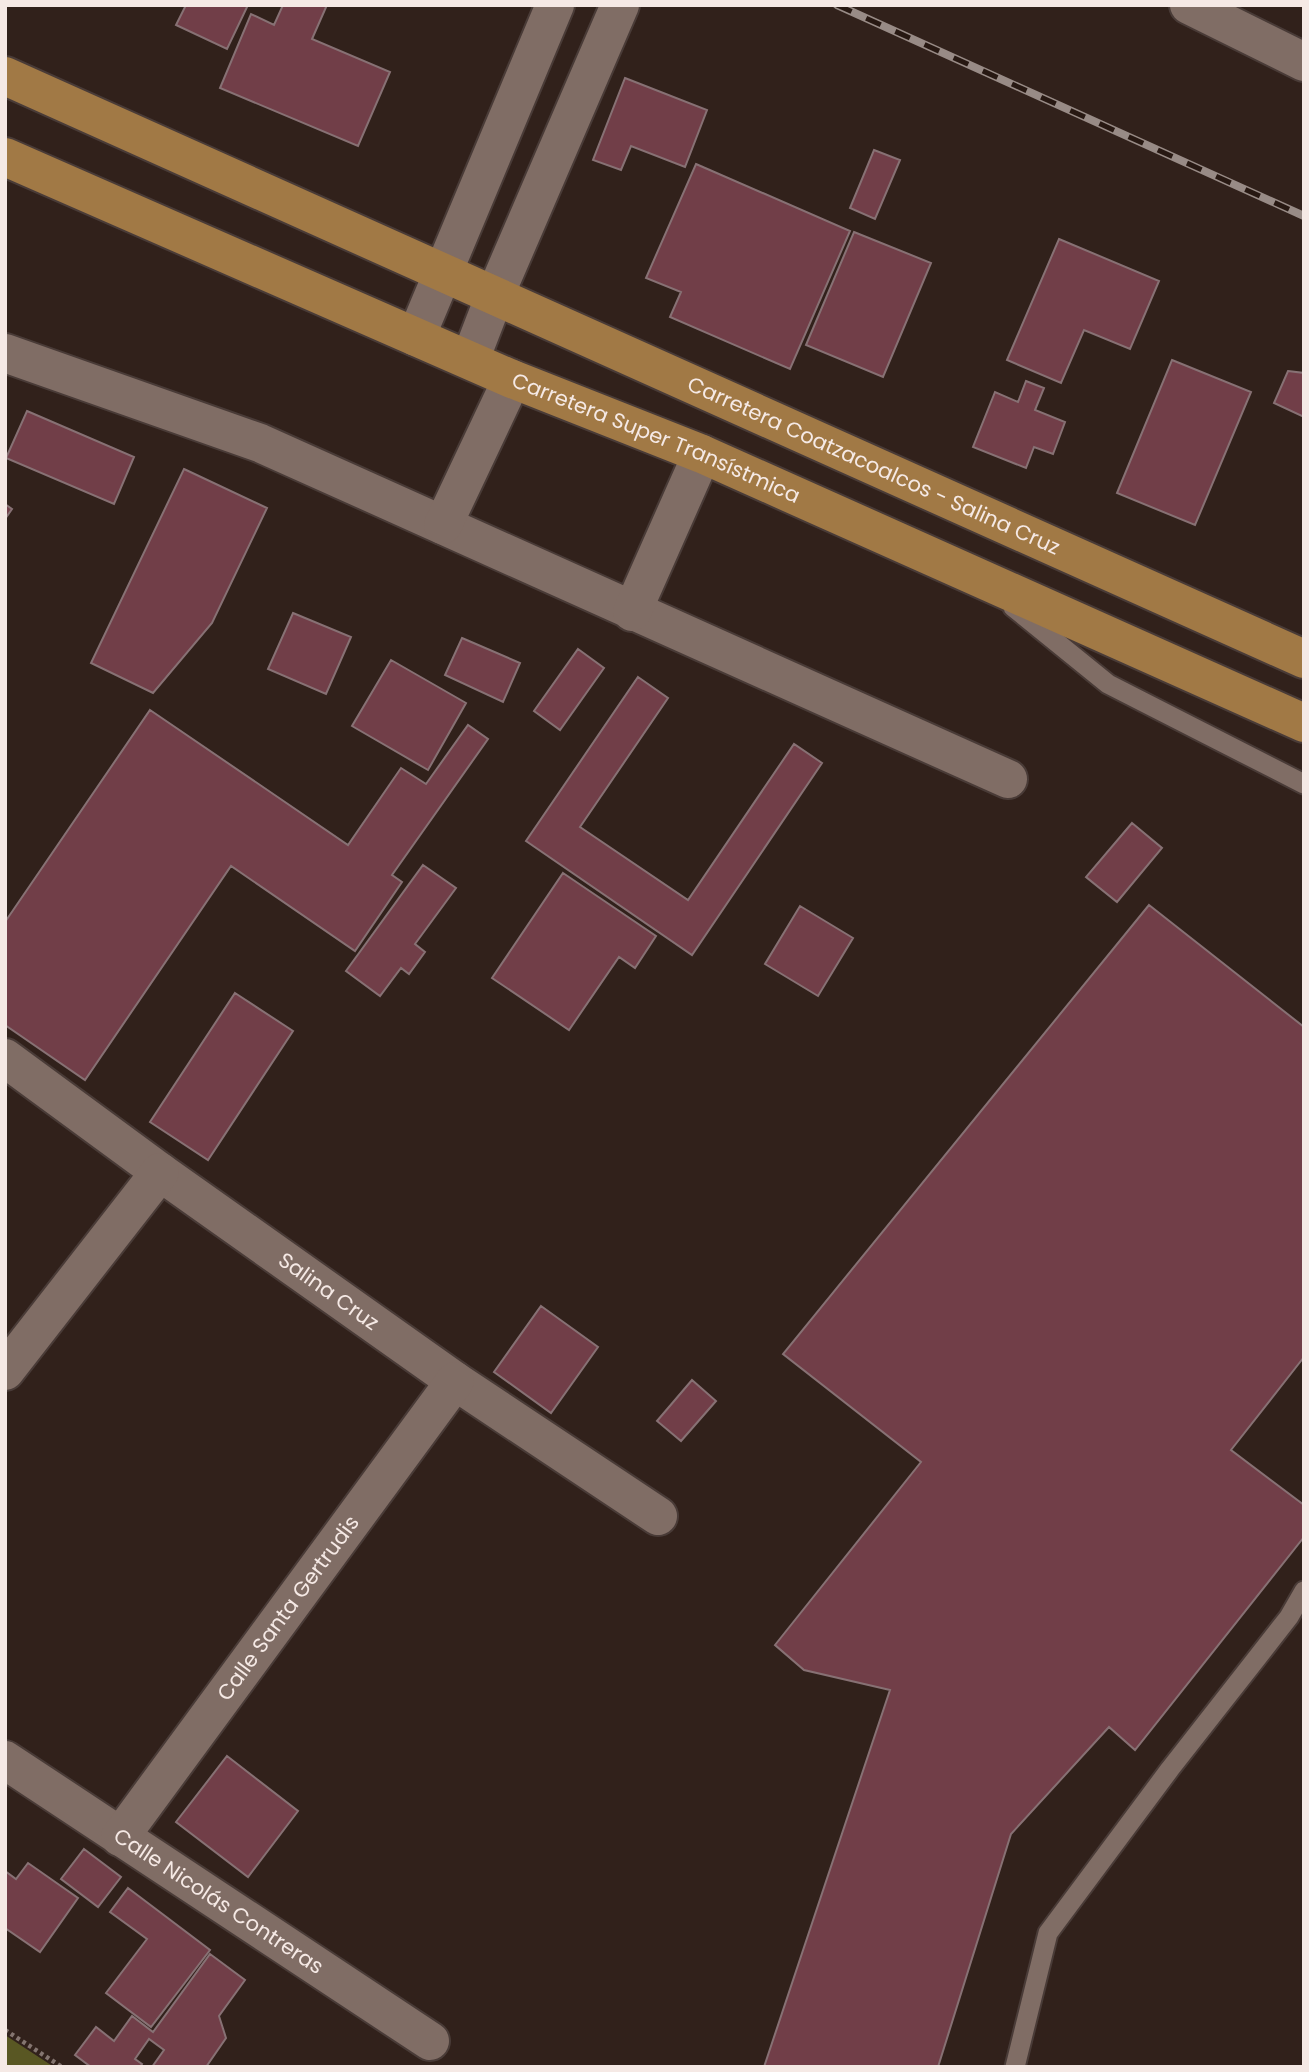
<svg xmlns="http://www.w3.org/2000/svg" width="1309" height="2072" font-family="Poppins,sans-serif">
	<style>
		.forest { fill: #595723 }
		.building { fill: #713e48; stroke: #877174; stroke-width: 2 }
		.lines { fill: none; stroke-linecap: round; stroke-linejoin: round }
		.lane-casing { stroke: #493b37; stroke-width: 23 }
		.street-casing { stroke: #493b37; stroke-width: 42 }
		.primary-casing { stroke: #493b37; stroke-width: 42 }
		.path { stroke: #847570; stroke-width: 4.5; stroke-dasharray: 3.5 3.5; stroke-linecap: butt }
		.lane { stroke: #806d65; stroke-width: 19 }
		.street { stroke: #806d65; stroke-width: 38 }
		.primary { stroke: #a17945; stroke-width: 38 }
		.rail-casing { stroke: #988b86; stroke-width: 8 }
		.rail { stroke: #271812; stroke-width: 5; stroke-dasharray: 16; stroke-linecap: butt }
		.labels { text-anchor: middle; stroke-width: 5; stroke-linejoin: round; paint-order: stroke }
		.street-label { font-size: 21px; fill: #f5e9e5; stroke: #271812 }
	</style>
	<rect width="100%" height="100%" fill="#31211b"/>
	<!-- forest -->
	<path class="forest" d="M5,2035L54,2067H5Z"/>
	<!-- building -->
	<path class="building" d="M186,5H248L227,49L176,25Z
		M283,5H327L312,39L390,72L358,146L220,88L251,14L274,25Z
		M625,78L707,110L685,167L631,146L621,170L593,160Z
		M874,150L900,160L875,219L850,208Z
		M696,164L850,231L790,369L670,317L681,292L646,278Z
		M854,232L931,263L883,377L806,345Z
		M1059,239L1159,281L1130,349L1084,330L1061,383L1007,360Z
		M1172,360L1251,392L1195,525L1117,493Z
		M1288,371L1304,373V417L1274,403Z
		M1026,381L1044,388L1035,410L1065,422L1053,454L1034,447L1026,468L973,447L995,392L1018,402Z
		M27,411L134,457L114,504L6,458Z
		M184,469L267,508L212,623L153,693L91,663Z
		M5,504L12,509L5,519Z
		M293,613L351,637L326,694L268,669Z
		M462,638L520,663L503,702L445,675Z
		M578,649L604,668L560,730L534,711Z
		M391,660L466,703L428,770L352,726Z
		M638,677L668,698L580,827L688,900L794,744L822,763L692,955L526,841Z
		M150,710L348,845L401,768L426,784L468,725L488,739L392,875L402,882L355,951L231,866L85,1080L5,1025V922Z
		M1132,823L1162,848L1117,902L1086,877Z
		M423,865L456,888L415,944L425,952L409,974L401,968L380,996L346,971Z
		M563,873L656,936L635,968L619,957L569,1030L492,978Z
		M1149,905L1304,1027V1357L1231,1450L1304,1505V1537L1135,1750L1109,1727L1011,1834L938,2067H764L890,1690L804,1670L775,1645L921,1462L783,1354Z
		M800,906L853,938L818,996L765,964Z
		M235,993L293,1031L208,1160L150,1122Z
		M541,1306L598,1347L551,1413L494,1372Z
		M692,1380L716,1401L681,1441L657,1421Z
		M227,1756L298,1811L248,1877L176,1822Z
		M84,1849L121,1877L98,1907L61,1879Z
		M28,1863L78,1898L40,1952L5,1928V1871L16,1879Z
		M128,1888L210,1950L151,2027L106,1993L147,1939L110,1912Z
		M210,1954L245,1980L219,2016L226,2038L206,2067H152L164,2050L149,2039L135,2059L142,2064L140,2067H91L75,2055L96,2027L114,2041L132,2016L153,2032Z"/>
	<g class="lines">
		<!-- lane casing -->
		<g class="lane-casing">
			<path id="lane" d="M1013,607L1108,684L1304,784
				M1015,2067L1048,1933L1170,1769L1289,1617L1304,1591"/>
		</g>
		<!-- street casing -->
		<g class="street-casing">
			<g id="street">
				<path d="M1189,5L1304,62"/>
				<path d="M416,337L555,5"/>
				<path d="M5,353L260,443L1008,779"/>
				<path d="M470,360L495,295L620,5"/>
				<path d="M443,525L512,379"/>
				<path d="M632,612L702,454"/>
				<path id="s1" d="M5,1058L160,1172L455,1381L658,1516"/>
				<path d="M5,1371L160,1172"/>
				<path id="s2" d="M5,1760L430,2041"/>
				<path id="s3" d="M120,1837L455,1381"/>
			</g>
		</g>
		<!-- primary casing -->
		<g class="primary-casing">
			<g id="primary">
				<path id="s4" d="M5,76L1304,659"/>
				<path id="s5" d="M5,157L512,379L702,454L1304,723"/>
			</g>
		</g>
		<!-- path -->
		<path class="path" d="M5,2030L62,2067"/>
		<!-- lane -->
		<use href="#lane" class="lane"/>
		<!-- street -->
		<use href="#street" class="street"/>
		<!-- primary -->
		<use href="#primary" class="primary"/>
		<!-- rail casing -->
		<g class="rail-casing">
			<path id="rail" d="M837,5L1304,216"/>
		</g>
		<!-- rail -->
		<use href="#rail" class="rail"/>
	</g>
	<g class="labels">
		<!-- street labels -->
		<g class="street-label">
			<text dy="7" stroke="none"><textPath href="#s5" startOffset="709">Carretera Super Transístmica</textPath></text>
			<text dy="7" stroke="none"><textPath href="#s4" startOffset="952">Carretera Coatzacoalcos - Salina Cruz</textPath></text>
			<text dy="7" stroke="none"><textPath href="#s1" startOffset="399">Salina Cruz</textPath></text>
			<text dy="7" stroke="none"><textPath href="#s3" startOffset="284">Calle Santa Gertrudis</textPath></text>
			<text dy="7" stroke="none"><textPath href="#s2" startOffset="256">Calle Nicolás Contreras</textPath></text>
		</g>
	</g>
	<!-- border -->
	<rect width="1309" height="2072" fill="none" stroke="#f5e9e5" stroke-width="14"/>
</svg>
